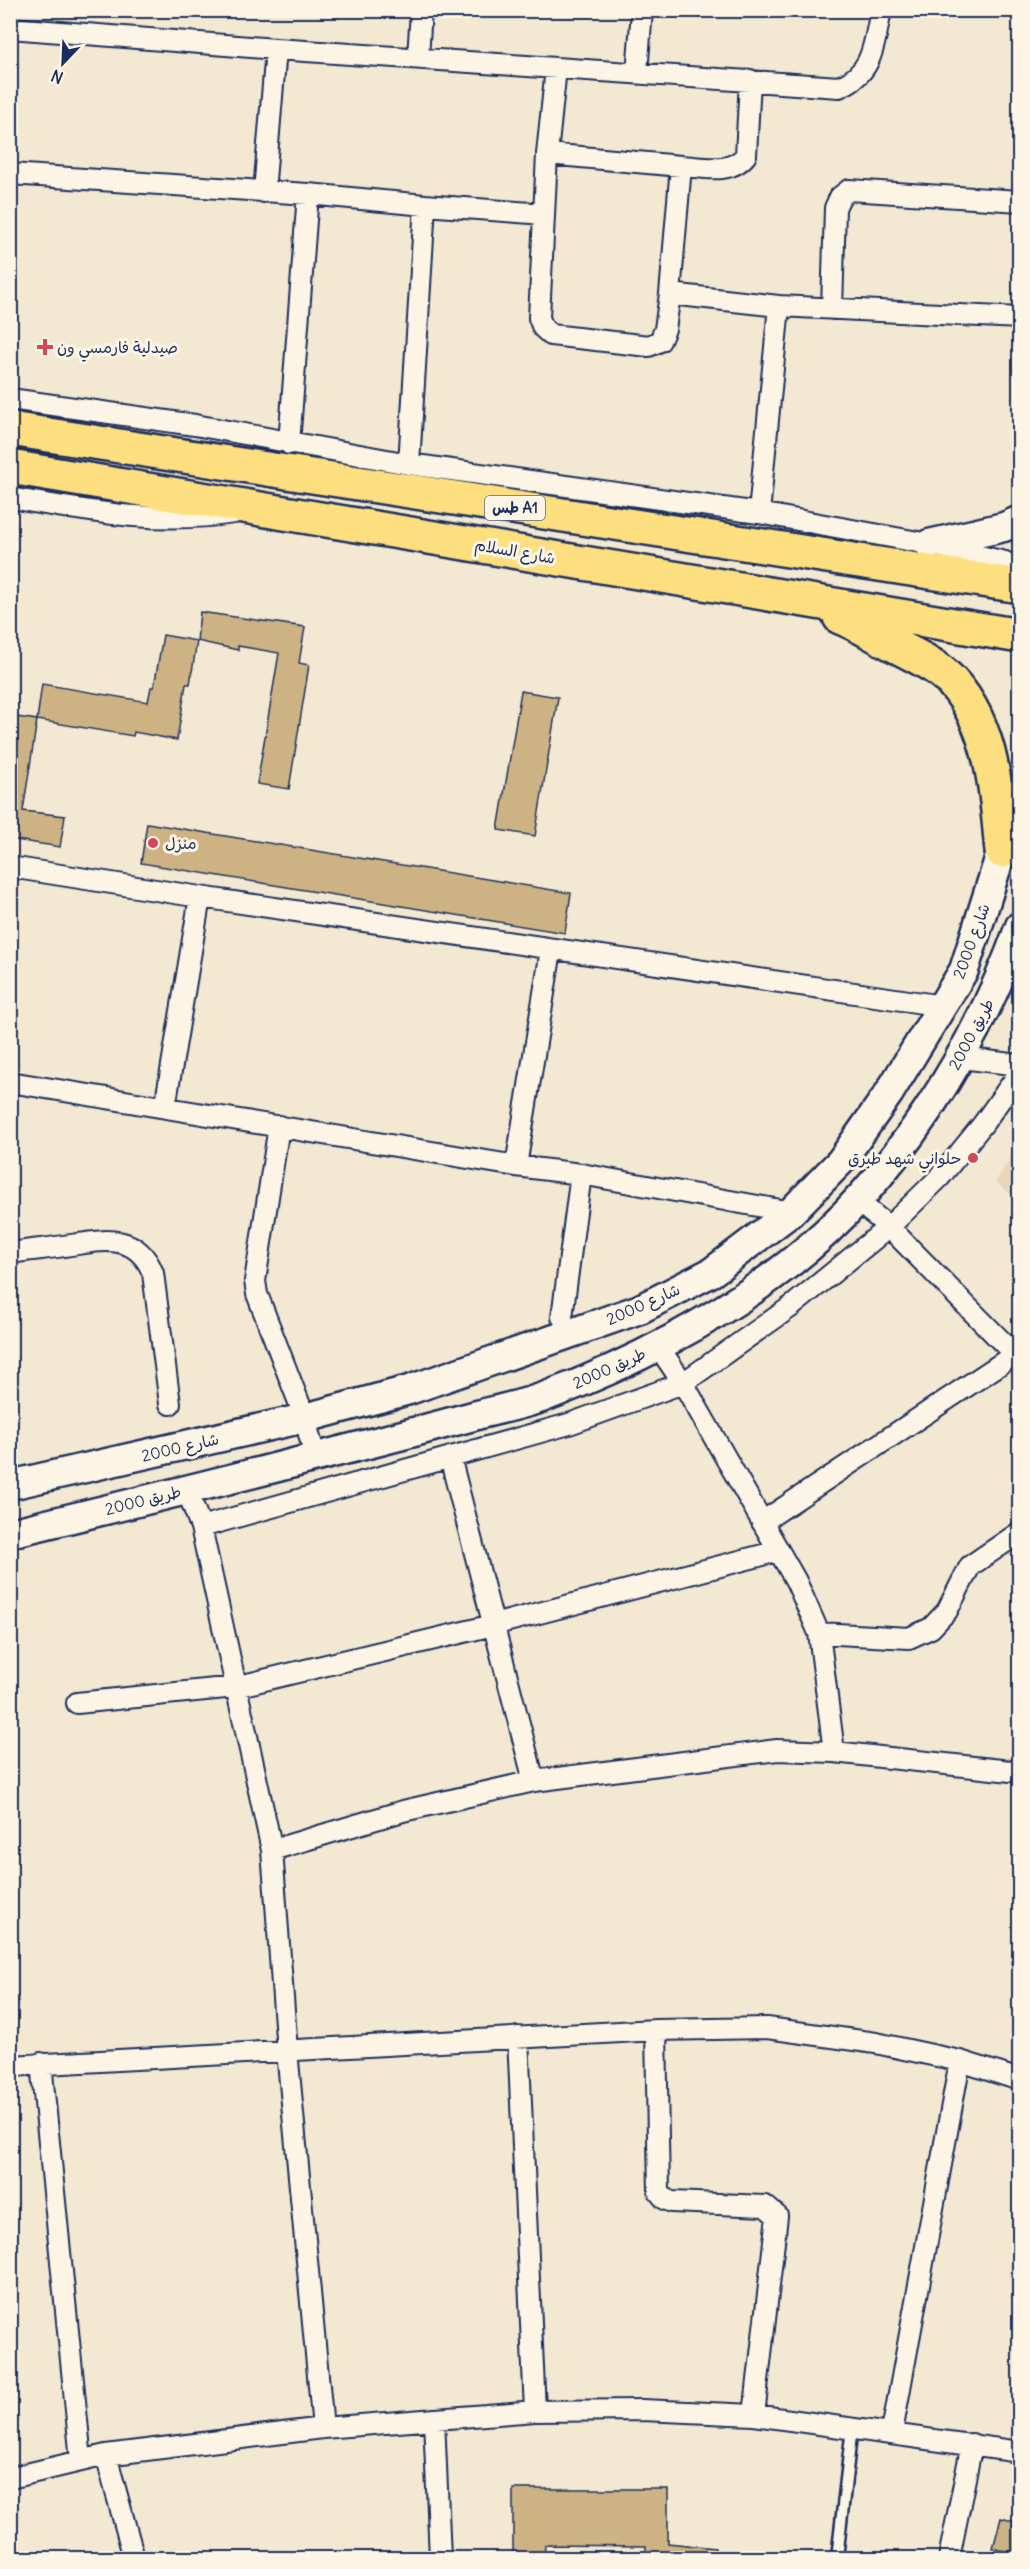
<svg xmlns="http://www.w3.org/2000/svg" width="1030" height="2569" font-family="Delius,'Playpen Sans Arabic',sans-serif">
	<style>
		.built { fill: #e8d8ba }
		.building { fill: #cdb383; stroke: #1b2f5e; stroke-width: 1.5 }
		.lines { fill: none; stroke-linecap: round; stroke-linejoin: round }
		.lane-casing { stroke: #1b2f5e; stroke-width: 15 }
		.street-casing { stroke: #1b2f5e; stroke-width: 24 }
		.secondary-casing { stroke: #1b2f5e; stroke-width: 33 }
		.highway-casing { stroke: #1b2f5e; stroke-width: 38 }
		.lane { stroke: #fcf5e5; stroke-width: 10 }
		.street { stroke: #fcf5e5; stroke-width: 20 }
		.secondary { stroke: #fcf5e5; stroke-width: 28 }
		.highway { stroke: #fedf80; stroke-width: 33 }
		.poi-dot { fill: #d1495b; stroke: #fcf5e5; stroke-width: 2 }
		.labels { text-anchor: middle; stroke-width: 6; stroke-linejoin: round; paint-order: stroke }
		.shield { fill: #fcf5e5; stroke: #5e6a86; stroke-width: 1.5 }
		.shield-label { font-size: 15px; font-weight: bold; fill: #1b2f5e }
		.poi-label { font-size: 16px; fill: #1b2f5e; stroke: #fcf5e5; text-anchor: start }
		.street-label { font-size: 16px; fill: #1b2f5e; stroke: #fcf5e5 }
	</style>
	<rect width="100%" height="100%" fill="#f3e8d1"/>
	<filter id="ink" filterUnits="userSpaceOnUse"><feTurbulence type="fractalNoise" baseFrequency=".0167" numOctaves="2"/><feDisplacementMap in="SourceGraphic" scale="12" xChannelSelector="R" yChannelSelector="G"/><feConvolveMatrix kernelMatrix="1 2 1 2 8 2 1 2 1" color-interpolation-filters="sRGB"/></filter>
	<g filter="url(#ink)">
		<!-- built -->
		<path class="built" d="M1019,1146V1201L995,1182Z"/>
		<!-- building -->
		<path class="building" d="M200,612L305,627L299,663L309,665L289,789L257,784L279,653L238,646V650L197,641Z
			M163,635L197,641L190,684H186L177,740L134,732L133,736L37,720L42,684L148,702L151,687H154Z
			M521,691L558,697L535,836L498,830Z
			M10,716L37,720L23,811L65,816L60,847L10,839Z
			M147,823L571,893L565,933L141,863Z
			M513,2489H668V2543L715,2548V2559H645L646,2546L545,2545L544,2559H513Z
			M1001,2518L1020,2523V2555L993,2548Z"/>
		<g class="lines">
			<!-- lane casing -->
			<g class="lane-casing">
				<path id="lane" d="M837,2558L852,2427"/>
			</g>
			<!-- street casing -->
			<g class="street-casing">
				<path id="street" d="M10,28L276,49L839,87C874,73 874,43 881,10
					M418,58L421,10
					M556,68L547,154L539,318L543,328L551,335L649,346L660,341L665,329L670,294
					M637,73L642,10
					M547,154L681,166L670,294L779,306
					M681,166C704,167 731,175 746,155L750,80
					M10,174L308,194L425,205L409,464
					M264,192L276,49
					M425,205L544,214
					M832,309L835,208L840,197L849,190L1020,201
					M10,399L195,425L409,464L759,513L929,544L1005,562L1020,569
					M289,444L308,194
					M10,498C87,511 156,525 234,513
					M759,513L779,306L1020,318
					M10,867L200,897L943,1006
					M961,1058L1020,1065
					M10,1082L516,1166L581,1174L791,1212
					M165,1107L200,897
					M279,1126L255,1281L257,1294L305,1418L315,1458
					M516,1166L551,950
					M856,1200L889,1227L1020,1360
					M10,1253C31,1250 51,1248 71,1245C105,1240 137,1233 153,1273L170,1404
					M562,1317L581,1174
					M658,1346L683,1383L796,1581L819,1633L834,1752L1020,1772
					M450,1457L534,1781
					M187,1490L201,1527L272,1850L287,2051L323,2428
					M762,1522L1014,1355
					M201,1527L569,1424L683,1383L792,1306L889,1227L940,1177L983,1124L1020,1072
					M819,1633L909,1638L931,1628L947,1611L970,1566L1020,1532
					M77,1703L235,1687L493,1625L778,1551
					M272,1850L403,1811L534,1781L777,1750L834,1752
					M656,2030L659,2192L665,2199L672,2202L765,2206L777,2216L754,2415
					M518,2037L535,2411
					M41,2063L81,2460
					M10,2066L656,2030L767,2028L876,2043L960,2061L1020,2080
					M434,2419L440,2558
					M892,2432L960,2061
					M106,2455L134,2558
					M10,2478L106,2455L323,2428L535,2411L642,2410L754,2415L1020,2452
					M949,2558L972,2444"/>
			</g>
			<!-- secondary casing -->
			<g class="secondary-casing">
				<path id="secondary" d="M929,544L1004,527L1020,520
					M10,1485L305,1418L409,1390L640,1309L712,1272L791,1212L841,1161L889,1093L964,970L1020,793
					M10,1533C122,1506 233,1479 344,1450C389,1439 433,1427 477,1415C499,1409 522,1405 544,1397C629,1365 718,1319 790,1263C894,1182 976,1049 1020,926"/>
			</g>
			<!-- highway casing -->
			<g class="highway-casing">
				<path id="highway" d="M10,429L1020,586
					M10,467L1020,636
					M840,617C856,623 870,632 885,640C905,651 928,660 945,675C993,719 996,791 1002,851"/>
			</g>
			<!-- lane -->
			<use href="#lane" class="lane"/>
			<!-- street -->
			<use href="#street" class="street"/>
			<!-- secondary -->
			<use href="#secondary" class="secondary"/>
			<!-- highway -->
			<use href="#highway" class="highway"/>
		</g>
	</g>
	<!-- markers -->
	<g class="poi-dot">
		<path d="M42 338h6v6h6v6h-6v6h-6v-6h-6v-6h6z"/>
		<circle cx="153" cy="843" r="6"/>
		<circle cx="973" cy="1158" r="6"/>
	</g>
	<g class="labels">
		<!-- shield labels -->
		<rect class="shield" x="485" y="496" width="60" height="24" rx="4.5"/>
		<g class="shield-label">
			<text x="515" y="513">طس A1</text>
		</g>
		<!-- poi labels -->
		<g class="poi-label">
			<text x="57" y="353">صيدلية فارمسي ون</text>
			<text x="165" y="849">منزل</text>
			<text x="961" y="1164" text-anchor="end">حلواني شهد طبرق</text>
		</g>
		<!-- street labels -->
		<g class="street-label">
			<text transform="translate(515 551) rotate(10)" y="6">شارع السلام</text>
			<text transform="translate(971 941) rotate(-70)" y="6">شارع 2000</text>
			<text transform="translate(971 1034) rotate(-62)" y="6">طريق 2000</text>
			<text transform="translate(643 1304) rotate(-24)" y="6">شارع 2000</text>
			<text transform="translate(609 1368) rotate(-24)" y="6">طريق 2000</text>
			<text transform="translate(180 1447) rotate(-13)" y="6">شارع 2000</text>
			<text transform="translate(143 1500) rotate(-14)" y="6">طريق 2000</text>
		</g>
	</g>
	<!-- margin -->
	<rect width="1030" height="2569" fill="none" stroke="#fcf5e5" stroke-width="36"/>
	<rect x="18" y="18" width="994" height="2533" fill="none" stroke="#1b2f5e" stroke-width="2" filter="url(#ink)"/>
	<!-- north arrow -->
	<g transform="translate(63 63) rotate(203)" stroke="#fcf5e5" stroke-width="4.5" paint-order="stroke">
	<path d="M0-4.5L10 22L0 15L-10 22Z" fill="#1b2f5e"/>
	<text y="-9" font-size="16" font-weight="bold" text-anchor="middle" fill="#1b2f5e">N</text>
	</g>
</svg>
